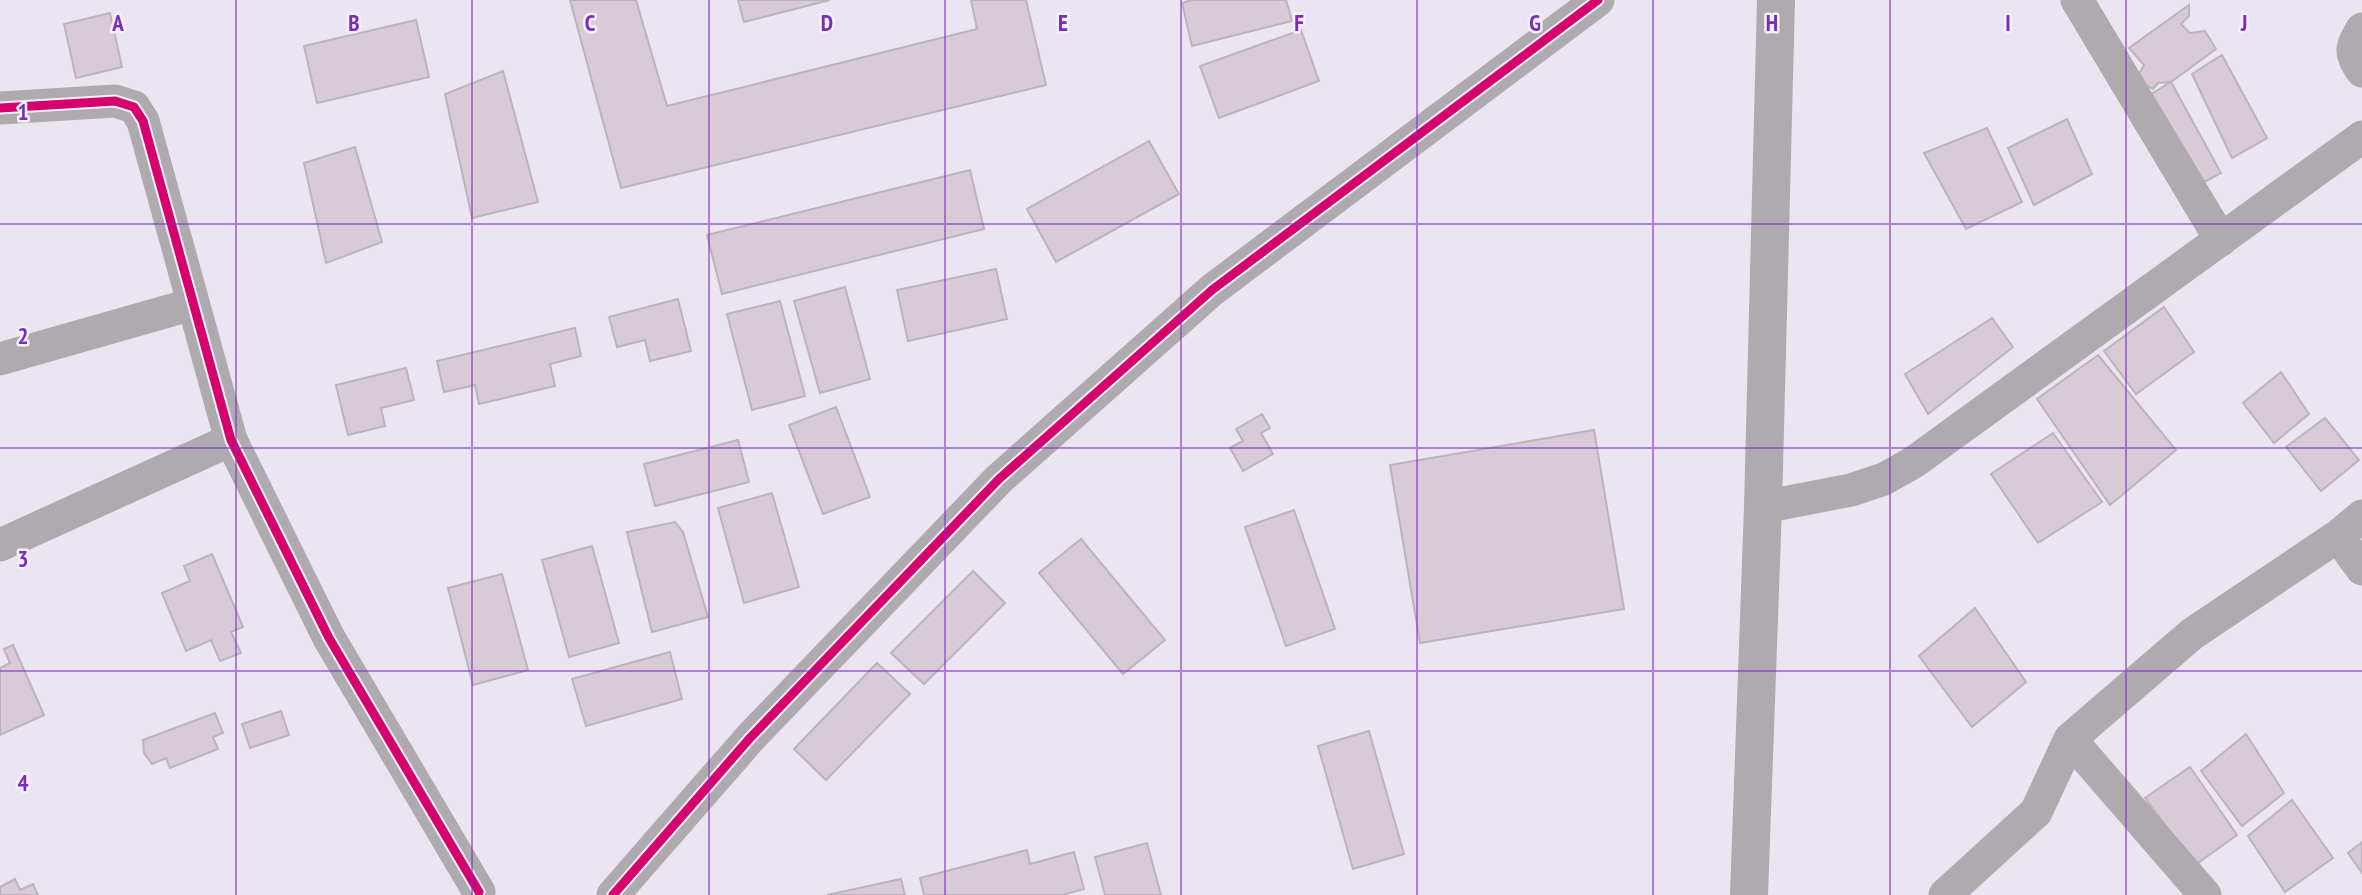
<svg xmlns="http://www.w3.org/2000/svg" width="2362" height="895" font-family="'PT Sans Narrow',sans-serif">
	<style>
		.building { fill: #d8cbd6; stroke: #bbb4bc; stroke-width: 2 }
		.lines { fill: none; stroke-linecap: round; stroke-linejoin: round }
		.street { stroke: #afaaad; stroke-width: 33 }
		.secondary { stroke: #afaaae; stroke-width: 38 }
		.cycleway-casing { stroke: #f5f0fd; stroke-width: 13 }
		.cycleway { stroke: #d6006c; stroke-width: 9 }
		.grid { fill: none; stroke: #7b2cbf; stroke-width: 2; stroke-opacity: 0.55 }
		.grid-label { font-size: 23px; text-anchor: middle; font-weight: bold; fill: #7b2cbf; stroke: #f5f0fd; stroke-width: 5; stroke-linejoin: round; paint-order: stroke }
	</style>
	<rect width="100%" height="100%" fill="#ebe5f2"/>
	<!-- building -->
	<path class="building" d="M570,0H636L667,106L977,29L971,0H1026L1046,85L621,188Z
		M738,0H830L744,22Z
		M1192,0H1286L1292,21L1192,46L1182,3Z
		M2189,5V16L2181,24L2190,33L2205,31L2216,49L2171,82L2158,83L2153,89L2136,80L2144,65L2129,48Z
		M110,13L122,67L76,78L64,24Z
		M416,20L429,77L317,103L304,46Z
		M1301,30L1319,81L1219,118L1200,66Z
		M2222,55L2267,138L2232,158L2192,74Z
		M503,71L538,202L472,218L445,94Z
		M2171,82L2221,173L2195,187L2143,99Z
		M2067,119L2092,174L2034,205L2008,148Z
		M1987,128L2022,202L1966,229L1924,153Z
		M1149,141L1179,194L1056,262L1027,209Z
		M355,147L382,242L326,263L304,163Z
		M970,170L984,229L722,294L707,235Z
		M996,269L1007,319L908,341L897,290Z
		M845,287L870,379L820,393L794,301Z
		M678,299L691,351L650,361L645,340L617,347L609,317Z
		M780,301L805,396L752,410L727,314Z
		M2164,307L2194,352L2136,394L2104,351Z
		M1992,318L2013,347L1928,414L1905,374Z
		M575,328L581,356L550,364L555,386L479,404L475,385L444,392L437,361Z
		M2098,355L2176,450L2110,505L2037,399Z
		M406,368L414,400L381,408L385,426L348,435L336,385Z
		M2281,372L2309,414L2274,443L2243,403Z
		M836,407L870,497L823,514L789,425Z
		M1262,414L1270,428L1261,433L1273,454L1243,471L1230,448L1243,441L1236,429Z
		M2325,418L2359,460L2321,491L2286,447Z
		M1594,430L1624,609L1420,643L1390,465Z
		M2053,433L2102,502L2038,543L1991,474Z
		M738,440L749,482L655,506L644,464Z
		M772,493L799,587L744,603L718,508Z
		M1294,510L1335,629L1286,646L1245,527Z
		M675,522L683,532L708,617L652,632L627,532Z
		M1081,539L1165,640L1123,674L1039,573Z
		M592,546L619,643L569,657L542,560Z
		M212,554L243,627L231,632L241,653L220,661L211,640L186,651L162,593L190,581L184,566Z
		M973,571L1005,603L924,684L891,653Z
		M502,574L528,670L473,685L448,588Z
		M1975,608L2026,682L1972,727L1919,656Z
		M13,645L44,715L0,735V668L10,663L4,649Z
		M670,652L682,699L586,726L572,679Z
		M877,663L910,694L826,780L794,749Z
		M281,711L289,735L250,748L242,724Z
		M215,713L223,733L213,737L218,749L170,768L166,758L152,764L144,753L143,740Z
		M1369,731L1404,854L1353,869L1318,746Z
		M2246,734L2284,793L2242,826L2201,771Z
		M2190,767L2237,835L2195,865L2145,798Z
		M2292,800L2333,858L2285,892L2248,836Z
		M2362,842V873L2348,853Z
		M1147,843L1161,895H1105L1095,857Z
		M1027,850L1030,864L1074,852L1084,889L1062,895H924L920,878Z
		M15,879L20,890L33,884L38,895H0V887Z
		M901,879L905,895H827Z"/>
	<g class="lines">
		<!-- street -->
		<path class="street" d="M2077,0L2221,240
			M2362,29C2351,48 2349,52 2362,71
			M0,108L115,101L134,107L143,121L231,440L329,638L479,892
			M0,359L193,304
			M1763,507L1851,490L1884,479L1914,462L2362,137
			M2338,536L2362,569
			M0,545L231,440
			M613,895L750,738L999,479L1212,290L1598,0
			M1945,895L2036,812L2070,739
			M2205,895L2070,739L2192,634L2338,536L2362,516"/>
		<!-- secondary -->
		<path class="secondary" d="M1749,895L1763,507L1776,0"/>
		<!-- cycleway casing -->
		<g class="cycleway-casing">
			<path id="cycleway" d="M0,108L115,101L134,107L143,121L231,440L329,638L479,892
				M613,895L750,738L999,479L1212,290L1598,0"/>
		</g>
		<!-- cycleway -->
		<use href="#cycleway" class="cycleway"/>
	</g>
	<!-- grid -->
	<path class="grid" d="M236,0V895M472,0V895M709,0V895M945,0V895M1181,0V895M1417,0V895M1653,0V895M1890,0V895M2126,0V895M0,224H2362M0,448H2362M0,671H2362"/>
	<g class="grid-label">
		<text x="118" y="31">A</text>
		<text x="354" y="31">B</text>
		<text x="590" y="31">C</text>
		<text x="827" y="31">D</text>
		<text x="1063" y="31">E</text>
		<text x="1299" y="31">F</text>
		<text x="1535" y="31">G</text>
		<text x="1772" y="31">H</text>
		<text x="2008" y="31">I</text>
		<text x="2244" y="31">J</text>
		<text x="23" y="120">1</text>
		<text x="23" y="344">2</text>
		<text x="23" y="567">3</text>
		<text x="23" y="791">4</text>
	</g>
</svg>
